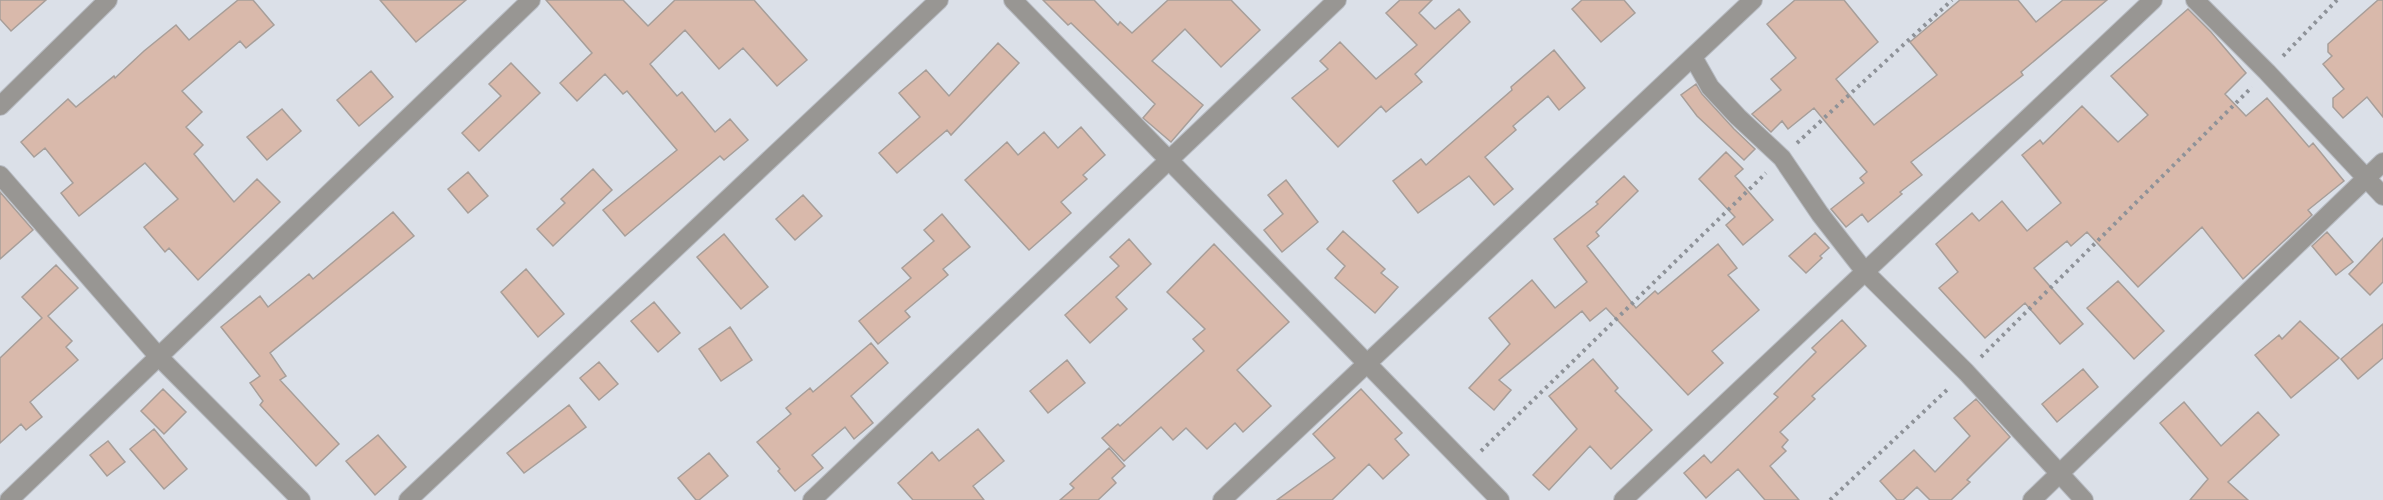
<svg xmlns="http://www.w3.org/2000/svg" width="2383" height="500" font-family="Cabin,sans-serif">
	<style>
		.building { fill: #d9b9ab; stroke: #a79e99; stroke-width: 1.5 }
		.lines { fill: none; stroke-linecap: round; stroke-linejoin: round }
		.minor-casing { stroke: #b7bbc2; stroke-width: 20 }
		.path { stroke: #8e9298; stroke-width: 4; stroke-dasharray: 3 4.5; stroke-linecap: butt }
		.minor { stroke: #989693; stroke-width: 18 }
	</style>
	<rect width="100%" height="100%" fill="#dbe0e8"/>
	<!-- building -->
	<path class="building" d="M0,0H46L11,31L0,19Z
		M238,0H253L274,25L246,48L240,41L182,91L202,112L186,127L203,145L194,154L234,202L257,179L280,202L198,280L169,248L165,252L144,227L178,199L145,163L79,216L61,193L73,183L45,148L34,157L21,142L68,99L76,107L114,76L115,78L144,51L176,25L189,40Z
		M380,0H466L416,42Z
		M546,0H623L648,26L675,0H754L807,60L777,86L743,48L719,69L685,30L650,64L677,96L682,92L715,132L730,119L748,140L724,160L720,156L625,236L603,210L677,150L627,91L623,94L605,74L577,101L560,83L592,53Z
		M1043,0H1094L1118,25L1120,22L1132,33L1168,0H1231L1260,30L1221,67L1185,29L1152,61L1203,105L1171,142L1143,118L1155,104L1071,23L1068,25Z
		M1400,0H1432L1419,13L1435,29L1459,9L1470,22L1415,74L1422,82L1386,112L1381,106L1338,147L1292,98L1328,69L1320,61L1340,42L1376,79L1417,45L1386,13Z
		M1582,0H1624L1635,13L1601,42L1572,9Z
		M1795,0H1844L1878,42L1836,79L1874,125L1937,75L1910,42L1960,0H2018L2036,22L2063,0H2107L2021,72L2023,75L1911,162L1922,175L1900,192L1902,194L1868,222L1862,214L1846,227L1831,209L1864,183L1860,178L1867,172L1814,108L1788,129L1782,121L1771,132L1752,114L1781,90L1771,79L1796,58L1767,24Z
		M2378,0H2383V117L2367,97L2343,118L2333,107V98L2344,89L2323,64L2332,56L2328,52V44Z
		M2188,9L2211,32L2246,73L2225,94L2246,116L2267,98L2309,147L2313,143L2344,181L2308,210L2312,215L2243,279L2202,227L2138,287L2087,232L2071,246L2067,241L2034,268L2083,324L2060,344L2025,303L1985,338L1939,288L1958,272L1936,244L1972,213L1979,221L2002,201L2027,231L2061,203L2022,155L2040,140L2043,144L2082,106L2118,142L2148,115L2111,76Z
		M998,43L1019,63L951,135L947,130L897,173L879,153L920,117L899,93L926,70L949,96Z
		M1554,50L1585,88L1559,110L1548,96L1513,126L1516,130L1485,157L1513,189L1494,205L1469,176L1418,213L1393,181L1421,159L1426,165L1512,90L1511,87Z
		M511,63L540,93L479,151L462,133L501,96L489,84Z
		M371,71L393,97L359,126L337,100Z
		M1696,84L1702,94L1734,129L1755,149L1744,160L1697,116L1681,95Z
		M282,109L301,131L267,160L247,137Z
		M1081,127L1105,155L1083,175L1087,179L1061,202L1071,213L1029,250L965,180L1007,142L1018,155L1044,132L1058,148Z
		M1726,152L1743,169L1735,176L1773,220L1743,245L1726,225L1735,217L1699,179Z
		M593,169L612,190L553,246L537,229L565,203L561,199Z
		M468,172L488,196L468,213L448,189Z
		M1624,176L1638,191L1596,232L1599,236L1587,246L1636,308L1655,291L1658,294L1718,244L1737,268L1728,275L1759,310L1712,351L1723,363L1688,395L1606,308L1590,321L1582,311L1499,380L1511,390L1494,410L1469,388L1510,344L1489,318L1532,280L1555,308L1587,282L1554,239L1598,204L1596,202Z
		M1286,180L1318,222L1282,252L1264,230L1283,214L1268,195Z
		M0,192L33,230L0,259Z
		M803,195L822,216L795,240L776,219Z
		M393,212L414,236L270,353L286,376L280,380L339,444L316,466L260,405L263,401L250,383L260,376L221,327L260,296L268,307L309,274L313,279Z
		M942,214L970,247L943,269L948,275L905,311L910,317L878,344L859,321L911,278L902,268L934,241L924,230Z
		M1343,231L1385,269L1381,273L1398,287L1375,313L1335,278L1345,266L1327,249Z
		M2327,232L2353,262L2336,275L2312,246Z
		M1815,233L1829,248L1820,256L1822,258L1806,273L1789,256Z
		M724,234L768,287L741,309L697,257Z
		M2383,238V282L2370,295L2349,274Z
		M1129,239L1151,264L1116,297L1127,309L1090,343L1065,315L1119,266L1110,257Z
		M1214,244L1289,322L1237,370L1271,406L1243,432L1235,423L1207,449L1186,428L1173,440L1161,427L1124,461L1102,438L1118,424L1120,426L1204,351L1193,339L1205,329L1167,292Z
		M56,265L78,288L48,316L72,341L66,347L78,360L30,402L42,417L26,430L21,424L0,443V358L42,318L22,297Z
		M526,269L564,314L538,337L501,292Z
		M2118,281L2164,331L2134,359L2087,308Z
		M654,302L680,333L658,352L631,321Z
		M1842,320L1866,346L1812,396L1815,399L1780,432L1788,440L1782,447L1786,451L1770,466L1799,500H1765L1738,469L1706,498L1684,473L1704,455L1711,463L1778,397L1774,394L1816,352L1812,348Z
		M2300,321L2339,358L2291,398L2255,355L2279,335L2282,339Z
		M2383,324V358L2358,379L2341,359Z
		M730,327L752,360L721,381L699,349Z
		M871,343L888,363L851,396L873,423L854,439L845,427L812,455L823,468L795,491L778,471L780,469L757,442L791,414L786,408L810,388L813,392Z
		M1593,359L1618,388L1615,391L1652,430L1611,469L1590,446L1549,490L1533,475L1577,429L1549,396Z
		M1067,360L1085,383L1048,413L1030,391Z
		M599,362L618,384L599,400L580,378Z
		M2083,369L2098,387L2057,422L2042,404Z
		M163,389L186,412L164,434L141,411Z
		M1361,389L1402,433L1395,439L1409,455L1383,479L1369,464L1332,500H1277L1335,458L1313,434Z
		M1976,399L2010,437L1967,480L1970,482L1951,500H1930L1917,487L1903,500H1897L1880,481L1914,450L1935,472L1970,436L1954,418Z
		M2184,402L2221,446L2258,412L2279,435L2228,482L2248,500H2190L2208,479L2160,423Z
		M569,405L586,427L524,473L507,453Z
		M154,429L187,469L164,489L130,449Z
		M978,429L1004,461L973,486L984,500H913L898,483L932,452L939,461Z
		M378,435L406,467L375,495L346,461Z
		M108,441L125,462L107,476L90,455Z
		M1109,448L1125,466L1112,478L1116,483L1098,500H1060L1074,488L1070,484Z
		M709,453L728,476L699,500H696L678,478Z"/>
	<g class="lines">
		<!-- minor casing -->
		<g class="minor-casing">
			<path id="minor" d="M1013,0L1500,500
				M2195,0L2267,72L2383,196
				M1693,57L1710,87L1738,117L1782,158L1820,214L1866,273L1966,372L2084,500
				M0,106L108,0
				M0,175L158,356L301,500
				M9,500L531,0
				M408,500L939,0
				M812,500L1337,0
				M1222,500L1753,0
				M1623,500L2153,0
				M2032,500L2383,162"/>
		</g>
		<!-- path -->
		<path class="path" d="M2283,56L2337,0
			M1797,143L1952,0
			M1981,357L2252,87
			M1481,451L1766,173
			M1830,500L1950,387"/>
		<!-- minor -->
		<use href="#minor" class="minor"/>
	</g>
</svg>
